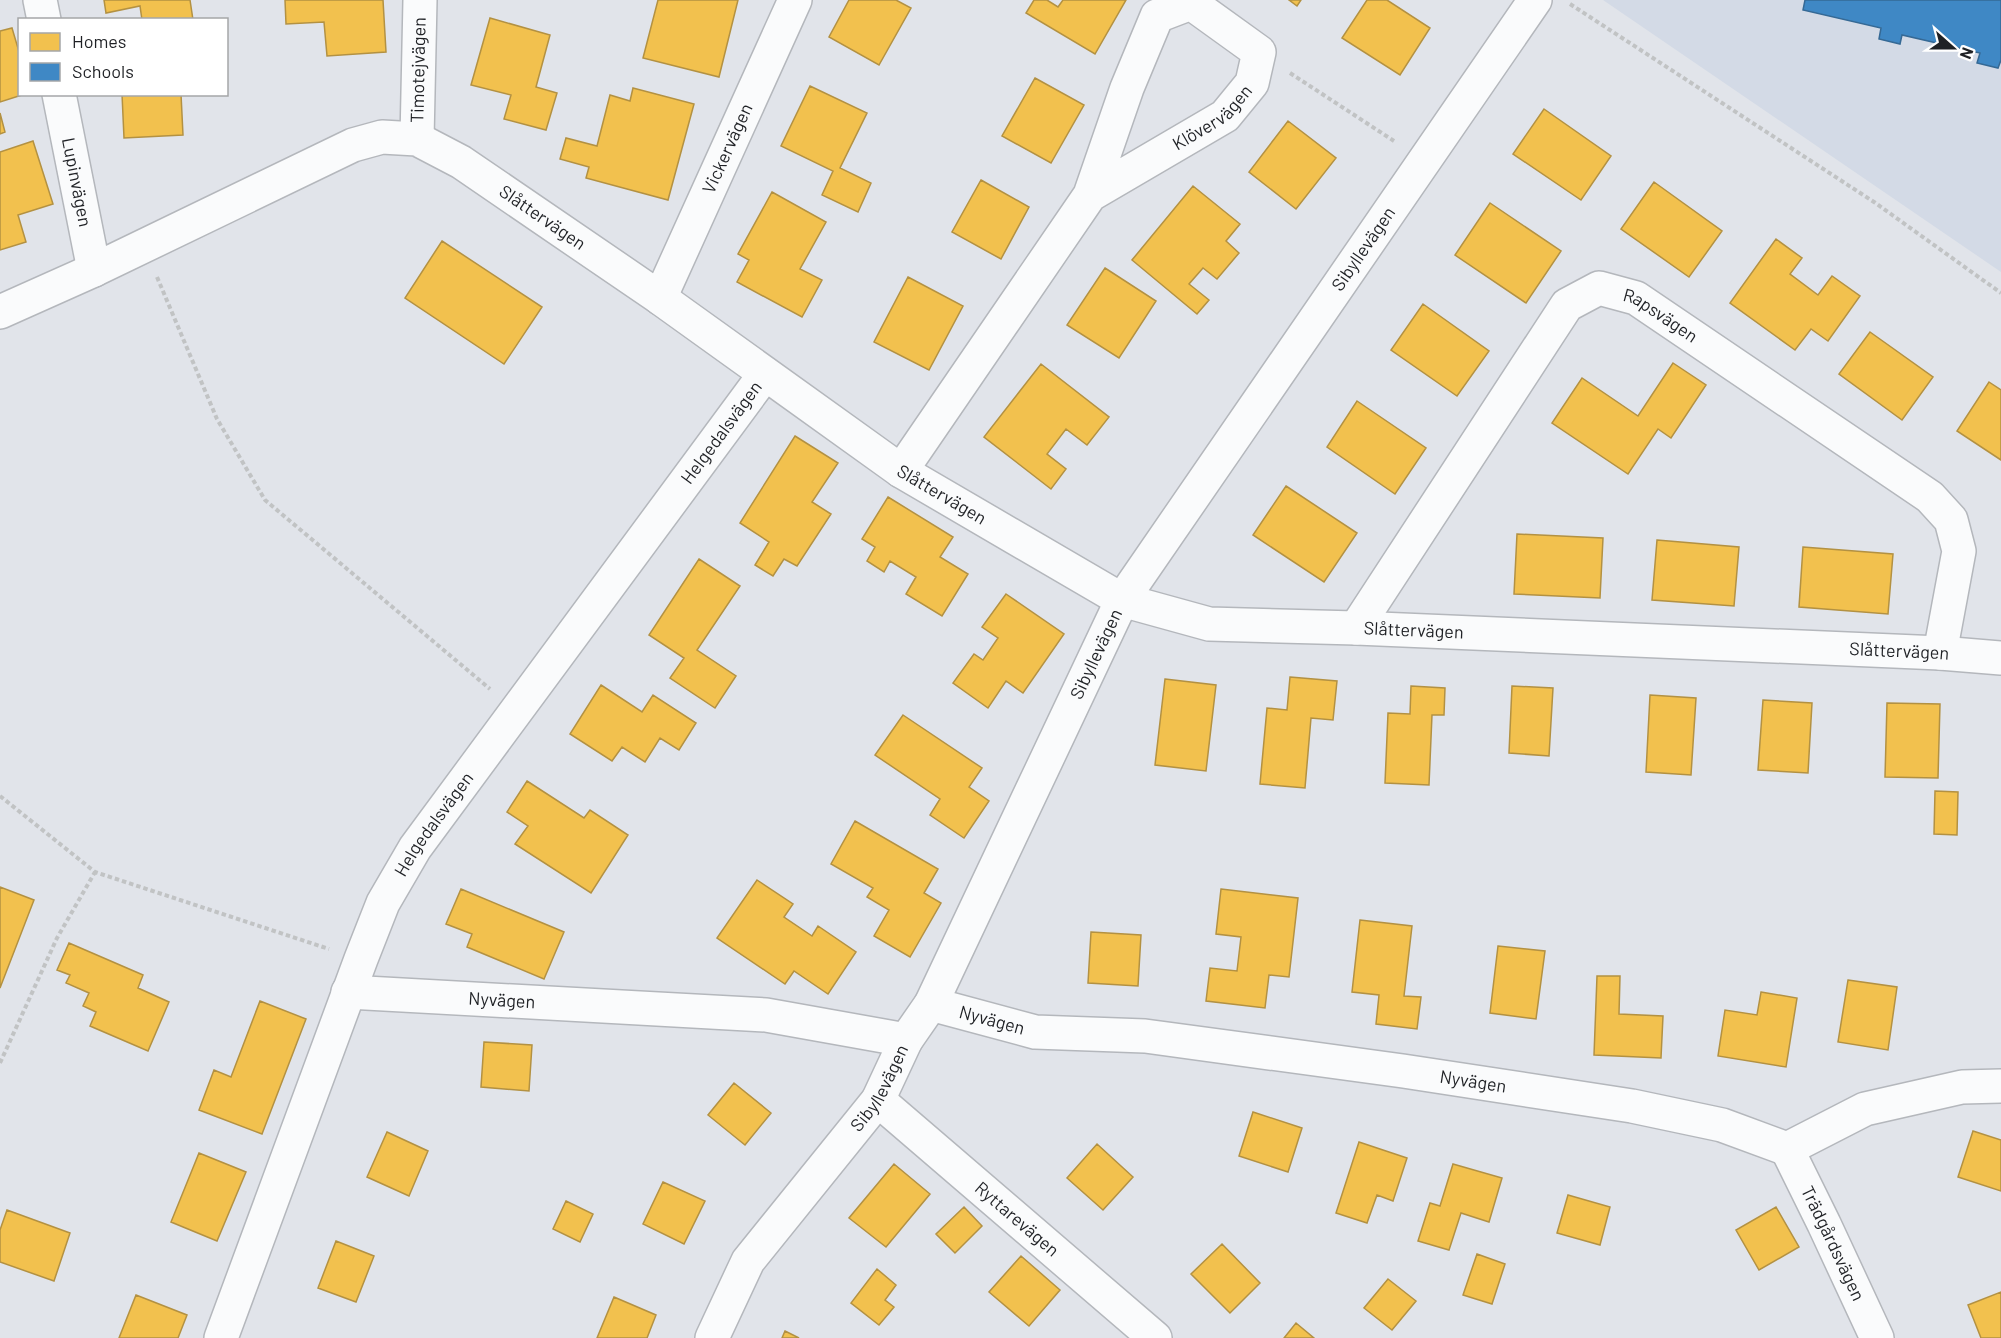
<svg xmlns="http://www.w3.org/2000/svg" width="2001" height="1338" font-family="Barlow,sans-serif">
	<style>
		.built { fill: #d3dae6 }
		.homes { fill: #f2c14e; stroke: #b39142; stroke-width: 1.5 }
		.schools { fill: #3f88c5; stroke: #356995; stroke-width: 1.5 }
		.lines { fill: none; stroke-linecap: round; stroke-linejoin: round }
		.minor-casing { stroke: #b4b7bc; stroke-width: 36 }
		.path { stroke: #c1c3c4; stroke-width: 4; stroke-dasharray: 4.5 3; stroke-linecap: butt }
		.minor { stroke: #fafbfc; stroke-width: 33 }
		.labels { text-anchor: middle; stroke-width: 6; stroke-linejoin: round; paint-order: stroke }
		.street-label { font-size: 18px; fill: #1f2125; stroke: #fff }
	</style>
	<rect width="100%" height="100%" fill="#e1e4ea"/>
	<!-- built -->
	<path class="built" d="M1603,0H2001V272Z"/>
	<!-- homes -->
	<path class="homes" d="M104,0H190L193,20H142L140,6L106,13Z
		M285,0H383L386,52L327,56L324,22L286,24Z
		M658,0H738L719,77L643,58Z
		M849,0H896L911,8L879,65L829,37Z
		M1034,0H1047L1058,7L1063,0H1126L1095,54L1026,13Z
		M1289,0H1301L1297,6Z
		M1367,0H1387L1430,28L1400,75L1342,38Z
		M490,18L550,35L536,87L557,93L546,130L504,119L511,95L471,85Z
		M12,28L20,55V94H25L0,102V31Z
		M1035,78L1084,105L1051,163L1002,136Z
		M810,86L867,113L840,168L871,183L858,212L822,195L833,171L781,146Z
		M633,88L694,104L668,200L586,178L589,167L560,159L566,138L597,146L610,95L630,101Z
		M122,94H181L183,135L124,138Z
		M1544,109L1611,156L1581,200L1513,154Z
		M0,113L5,132L0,134Z
		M1288,121L1336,158L1296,209L1249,172Z
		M33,141L53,204L18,215L26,242L0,250V152Z
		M981,180L1029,207L1001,259L952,232Z
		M1654,182L1722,231L1689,277L1621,229Z
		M1193,186L1240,224L1226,241L1239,253L1217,279L1203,268L1189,284L1209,300L1197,314L1132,260Z
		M772,192L826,222L800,269L822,280L802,317L737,282L749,260L738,254Z
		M1490,203L1561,251L1526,303L1455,255Z
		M1776,239L1802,258L1790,274L1818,295L1832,276L1860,296L1828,341L1811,329L1795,350L1730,303Z
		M442,241L542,307L504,364L405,298Z
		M1105,268L1156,301L1119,358L1067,325Z
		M908,277L963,306L929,370L874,342Z
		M1423,304L1489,351L1457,396L1391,350Z
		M1870,332L1933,377L1902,420L1839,374Z
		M1673,363L1706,385L1671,438L1658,429L1628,474L1552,423L1582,378L1638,416Z
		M1041,364L1109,417L1087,445L1066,429L1047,454L1066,469L1051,489L984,437Z
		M1989,382L2001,390V460L1957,431Z
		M1357,401L1426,448L1395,494L1327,447Z
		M795,436L838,463L812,502L831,514L797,566L784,559L773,576L755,565L769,542L740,523Z
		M1286,486L1357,533L1324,582L1253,535Z
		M888,497L953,537L940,557L968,574L942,616L906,594L916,577L890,561L884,572L867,561L875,547L862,539Z
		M1517,534L1603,538L1600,598L1514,594Z
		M1657,540L1739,547L1734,606L1652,600Z
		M1803,547L1893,554L1888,614L1799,607Z
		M699,559L740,586L697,650L736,676L715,708L670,678L684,658L649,635Z
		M1006,594L1064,634L1023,693L1006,681L988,708L953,683L974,654L983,660L998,638L982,627Z
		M1290,677L1337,681L1333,720L1311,718L1305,788L1260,784L1267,708L1287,710Z
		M1165,679L1216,685L1206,771L1155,765Z
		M601,685L642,712L653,695L696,723L679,750L660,738L645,762L622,747L612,761L570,734Z
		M1411,686L1445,688L1444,715H1432L1429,785L1385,783L1388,713L1410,714Z
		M1512,686L1553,688L1549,756L1509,753Z
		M1650,695L1696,698L1691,775L1646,772Z
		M1763,700L1812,703L1808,773L1758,770Z
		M1887,703L1940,704L1938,778L1885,777Z
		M903,715L982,768L969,787L989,801L964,838L930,815L940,799L875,755Z
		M527,781L584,818L590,810L628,835L591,893L515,844L528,826L507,812Z
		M1935,791L1958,792L1957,835L1934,834Z
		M855,821L938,869L924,893L941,903L910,957L874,936L889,910L867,897L873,888L831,864Z
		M757,880L793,904L784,917L812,936L818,926L856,952L828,994L794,971L785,984L717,938Z
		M0,887L34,900L0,988Z
		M461,889L564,932L544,979L467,947L472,934L446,924Z
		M1221,889L1298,898L1289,977L1269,975L1265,1008L1206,1001L1210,968L1237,971L1241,937L1216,934Z
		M1360,920L1412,926L1404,996L1421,997L1417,1029L1376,1024L1379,995L1352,992Z
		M1091,932L1141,935L1138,986L1088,983Z
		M69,943L143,975L138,988L169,1002L148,1051L90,1026L96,1012L83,1006L89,993L66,983L70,975L57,970Z
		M1498,946L1545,951L1536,1019L1490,1013Z
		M1597,976H1620L1619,1014L1663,1016L1661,1058L1594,1055Z
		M1848,980L1897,987L1888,1050L1838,1042Z
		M1761,992L1797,998L1786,1067L1718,1056L1725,1010L1757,1015Z
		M260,1001L306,1019L262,1134L199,1110L214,1070L231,1077Z
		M484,1042L532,1045L529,1091L481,1087Z
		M734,1083L771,1113L745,1145L708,1115Z
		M1253,1112L1302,1128L1288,1172L1239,1156Z
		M1973,1131L2001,1140V1191L1958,1177Z
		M387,1132L428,1151L409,1196L367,1177Z
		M1359,1142L1407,1158L1393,1201L1377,1195L1367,1223L1336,1213Z
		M1097,1144L1133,1177L1103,1210L1067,1178Z
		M199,1153L246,1172L217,1241L171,1222Z
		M894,1164L930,1194L886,1247L849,1218Z
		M1453,1164L1502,1178L1489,1222L1461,1213L1449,1250L1418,1241L1430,1203L1440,1206Z
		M663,1182L705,1201L684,1244L643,1224Z
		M1568,1195L1610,1207L1600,1245L1557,1233Z
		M566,1201L593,1214L580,1242L553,1229Z
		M964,1207L982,1226L955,1253L936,1234Z
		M1776,1207L1799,1247L1759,1270L1736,1230Z
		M7,1210L70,1233L54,1281L0,1262V1230Z
		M336,1241L374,1256L356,1302L318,1288Z
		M1222,1244L1260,1283L1230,1313L1191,1274Z
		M1477,1254L1505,1264L1492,1304L1463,1295Z
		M1021,1256L1060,1290L1029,1326L989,1292Z
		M877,1269L896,1285L885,1300L894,1307L879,1325L851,1303Z
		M1388,1279L1416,1301L1392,1330L1364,1308Z
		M2001,1292V1338H1981L1968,1305Z
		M136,1295L187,1315L178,1338H119Z
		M614,1297L656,1315L647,1338H597Z
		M1296,1323L1314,1338H1284Z
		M785,1331L799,1338H782Z"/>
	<!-- schools -->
	<path class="schools" d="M1805,0H2001V60L1998,68L1977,63L1980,53L1902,35L1900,44L1879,39L1881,28L1803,10Z"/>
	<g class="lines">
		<!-- minor casing -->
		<g class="minor-casing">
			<g id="minor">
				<path d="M40,0L44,20"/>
				<path id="s1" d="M59,94L94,270"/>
				<path id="s2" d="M417,139L420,0"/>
				<path id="s3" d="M660,298L795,0"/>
				<path id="s4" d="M0,312L94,270L353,145L382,137L417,139L461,162L660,298L901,471L1122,600L1209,624L1356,628L1940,653L2001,658"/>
				<path id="s5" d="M901,471L1090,195L1225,116L1252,83L1259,52L1191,3L1157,16L1127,88L1090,195"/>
				<path id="s6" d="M1356,628L1567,305L1599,288L1636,298L1930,497L1951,520L1959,551L1940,653"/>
				<path id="s7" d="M348,992L766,1015L906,1040"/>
				<path id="s8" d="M931,1004L1035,1032L1145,1036L1403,1071L1632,1106L1722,1125L1787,1149L1865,1109L1962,1087L2001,1086"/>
				<path id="s9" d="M878,1100L1155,1338"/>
				<path id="s10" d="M1787,1149L1824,1224L1877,1338"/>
				<path id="s11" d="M221,1338L361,959L383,903L415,848L765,374"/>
				<path id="s12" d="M712,1338L748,1261L878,1100L906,1040L931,1004L1122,600L1535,0"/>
			</g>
		</g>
		<!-- path -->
		<path class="path" d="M1570,4L1874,202L2001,293
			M1290,73L1394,141
			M157,277L217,419L265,500L490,689
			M0,796L95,872L329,949
			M0,1063L57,938L95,872"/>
		<!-- minor -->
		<use href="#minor" class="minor"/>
	</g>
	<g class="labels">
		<!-- street labels -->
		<g class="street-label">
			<text dy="6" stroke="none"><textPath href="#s2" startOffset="69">Timotejvägen</textPath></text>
			<text dy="6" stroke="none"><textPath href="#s5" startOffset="480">Klövervägen</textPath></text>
			<text dy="6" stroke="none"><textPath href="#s3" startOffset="164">Vickervägen</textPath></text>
			<text dy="6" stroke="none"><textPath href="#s1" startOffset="90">Lupinvägen</textPath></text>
			<text dy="6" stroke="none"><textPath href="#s4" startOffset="604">Slåttervägen</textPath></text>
			<text dy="6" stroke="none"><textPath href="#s12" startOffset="1275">Sibyllevägen</textPath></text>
			<text dy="6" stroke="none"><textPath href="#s6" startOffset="490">Rapsvägen</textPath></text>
			<text dy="6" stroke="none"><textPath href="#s11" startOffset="1044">Helgedalsvägen</textPath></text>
			<text dy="6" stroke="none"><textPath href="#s4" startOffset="1090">Slåttervägen</textPath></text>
			<text dy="6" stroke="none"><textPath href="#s4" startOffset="1594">Slåttervägen</textPath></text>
			<text dy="6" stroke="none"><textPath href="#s4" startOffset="2080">Slåttervägen</textPath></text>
			<text dy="6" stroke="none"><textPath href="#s12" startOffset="789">Sibyllevägen</textPath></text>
			<text dy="6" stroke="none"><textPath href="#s11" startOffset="558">Helgedalsvägen</textPath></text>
			<text dy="6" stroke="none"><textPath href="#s7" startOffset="154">Nyvägen</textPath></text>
			<text dy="6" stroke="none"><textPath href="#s8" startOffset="63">Nyvägen</textPath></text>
			<text dy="6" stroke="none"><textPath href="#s8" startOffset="549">Nyvägen</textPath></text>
			<text dy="6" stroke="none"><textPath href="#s12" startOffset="303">Sibyllevägen</textPath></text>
			<text dy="6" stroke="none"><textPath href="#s9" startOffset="183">Ryttarevägen</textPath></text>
			<text dy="6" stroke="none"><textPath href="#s10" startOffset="105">Trädgårdsvägen</textPath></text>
		</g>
	</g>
	<!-- legend -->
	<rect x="18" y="18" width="210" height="78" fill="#ffffff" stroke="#a5a6a8" stroke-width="1.5"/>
	<rect x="30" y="33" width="30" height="18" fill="#f2c14e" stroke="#a5a6a8" stroke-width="1.5"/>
	<text x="72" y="48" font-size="18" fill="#1f2125">Homes</text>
	<rect x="30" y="63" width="30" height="18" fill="#3f88c5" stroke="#a5a6a8" stroke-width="1.5"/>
	<text x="72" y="78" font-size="18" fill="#1f2125">Schools</text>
	<!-- north arrow -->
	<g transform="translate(1953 48) rotate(111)" stroke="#ffffff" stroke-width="4.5" paint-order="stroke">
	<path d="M0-4.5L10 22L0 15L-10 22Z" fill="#1f2125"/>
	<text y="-9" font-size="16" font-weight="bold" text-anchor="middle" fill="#1f2125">N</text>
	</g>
</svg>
